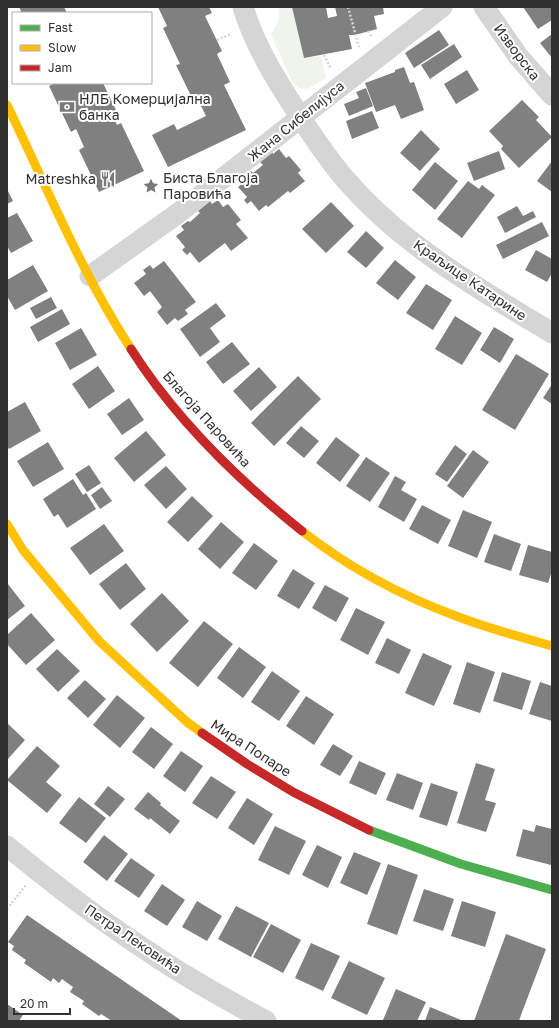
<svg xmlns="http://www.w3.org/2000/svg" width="559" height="1028" font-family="'Golos Text',sans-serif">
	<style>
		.green { fill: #f1f3ed }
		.building { fill: #808080 }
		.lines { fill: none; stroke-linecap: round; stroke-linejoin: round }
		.path { stroke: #d4d4d4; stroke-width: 2.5; stroke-dasharray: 2 2; stroke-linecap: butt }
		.street { stroke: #d5d5d5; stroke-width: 21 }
		.fast { stroke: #4caf50; stroke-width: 9 }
		.slow { stroke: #ffc107; stroke-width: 9 }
		.jam { stroke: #c62828; stroke-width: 9 }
		.labels { text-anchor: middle; stroke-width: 4; stroke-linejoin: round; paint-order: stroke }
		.street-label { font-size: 14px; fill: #313131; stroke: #fff }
		.poi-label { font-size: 14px; fill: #313131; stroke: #fff; text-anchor: start }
	</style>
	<rect width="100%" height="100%" fill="#fff"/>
	<!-- green -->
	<path class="green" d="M279,7H292L304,58L321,56L326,78L307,89L299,88L292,82L271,34L279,20Z"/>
	<!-- building -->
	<path class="building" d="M19,7H64L67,13H22Z
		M158,7H209L212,13L205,16L222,51L217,54L230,82L224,85L246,130L168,167L152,135L174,124L177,130L206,116L197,98L193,100L176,65L180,64L163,28L167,26Z
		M292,7H326L328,18L337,16L335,7H383L384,14L374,16L377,29L355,35H349L352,49L304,58Z
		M523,7H552V20L538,29Z
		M439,30L449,45L414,68L405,53Z
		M552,34V58L540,43Z
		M454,44L462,57L430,79L421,65Z
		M404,67L410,83L414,82L424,110L401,119L395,105L376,112L365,83L395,72V70Z
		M467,70L479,90L456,104L444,84Z
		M55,83H103L116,110L111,112L117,125L121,123L144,171L99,192L79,150L84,147L76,129L71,132L49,86Z
		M366,88L373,106L349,116L344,104L359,98L356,92Z
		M522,100L539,117L536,120L552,137L519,168L501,149L503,146L489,131Z
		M372,111L379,128L352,139L346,121Z
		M421,130L440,149L420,171L400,153Z
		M279,149L286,158L289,156L301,170L298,173L305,181L290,193L288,191L268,207L266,205L259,211L251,201L247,204L244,200L247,197L238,187L247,180L244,176L251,171L253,173L263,165L260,162L272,152L273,154Z
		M499,151L505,169L474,181L467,163Z
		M552,161V192L537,181Z
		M435,162L458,181L435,210L412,190Z
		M468,181L479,189L482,185L495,195L462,238L437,219Z
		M7,189L13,201L7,204Z
		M218,200L223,207L228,204L241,220L236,224L248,238L231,251L225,243L199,263L190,252L187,255L182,250L185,247L176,236L184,230L181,226L188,221L190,222L200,213L198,211L210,201L212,204Z
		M331,202L354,226L326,253L302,229Z
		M517,206L523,216L533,211L536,217L505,233L497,217Z
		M17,213L33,241L11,253L7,246V218Z
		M542,222L549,236L503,259L496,245Z
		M366,231L384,248L366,268L347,252Z
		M536,250L552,259V273L547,282L525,270Z
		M395,260L416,277L398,300L376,283Z
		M164,261L196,302L185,310L188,314L178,321L175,318L167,325L157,312L162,307L150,291L144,296L134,283L146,274L143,270L150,265L153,269Z
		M33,265L48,291L15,310L7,296V280Z
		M426,284L452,300L433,330L406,313Z
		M51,297L57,308L36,319L30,308Z
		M216,303L226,316L210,328L220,342L200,357L180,329Z
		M62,309L70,324L38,342L30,327Z
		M455,316L482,333L462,365L435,349Z
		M494,327L514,339L500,363L480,350Z
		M81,328L97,355L70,370L55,343Z
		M232,342L250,364L223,384L206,362Z
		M516,354L549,374L515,430L482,410Z
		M98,366L115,391L89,409L72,384Z
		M259,367L277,387L251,411L233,391Z
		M298,376L321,399L274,446L251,423Z
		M552,384V404L543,398Z
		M129,398L144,420L122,435L107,414Z
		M25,402L41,431L9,449L7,446V412Z
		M301,426L319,441L304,458L286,443Z
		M146,431L166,455L134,482L114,458Z
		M336,437L360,455L340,482L316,463Z
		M48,442L64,469L33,487L17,461Z
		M455,445L467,454L447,482L435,474Z
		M473,450L489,462L463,498L447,486Z
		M366,457L390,473L370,502L346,486Z
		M89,465L101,483L87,492L75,474Z
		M166,466L187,489L166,509L144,485Z
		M395,476L406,482L401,490L417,499L404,522L378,507Z
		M73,479L83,495L86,493L96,509L67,528L58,514L54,517L43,499Z
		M102,487L112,501L100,509L91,495Z
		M192,496L213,516L188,542L167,522Z
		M422,505L451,520L438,544L409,529Z
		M463,510L492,522L477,558L448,546Z
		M221,522L244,542L220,569L198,549Z
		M104,524L124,551L90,575L70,548Z
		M494,534L521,544L511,571L484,562Z
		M254,543L278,561L256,590L232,573Z
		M528,545L552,552V571L548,583L519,575Z
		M126,563L146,589L120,610L99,584Z
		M293,569L315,583L299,609L277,596Z
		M8,584L25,606L7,620V585Z
		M325,585L349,598L336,622L312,608Z
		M162,593L189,621L157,652L130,624Z
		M356,608L385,622L368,655L340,640Z
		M31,613L55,640L26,665L7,644V635Z
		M204,621L233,644L198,687L169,663Z
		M387,638L411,650L399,674L375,663Z
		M239,647L266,667L243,698L217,678Z
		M57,649L80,671L58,692L36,669Z
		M423,653L452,666L434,706L405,693Z
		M467,662L495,672L480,713L453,704Z
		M272,671L300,691L279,721L251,702Z
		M502,672L531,681L522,710L493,701Z
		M85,680L106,699L88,718L67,698Z
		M540,682L552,686V721L529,714Z
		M117,695L145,718L120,748L93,725Z
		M306,696L334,714L314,745L286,726Z
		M7,723L25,740L7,760Z
		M151,727L173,744L154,769L132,752Z
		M333,744L353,756L340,776L320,765Z
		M37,746L60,766L46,782L62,795L47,813L7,780Z
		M181,751L203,766L185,792L163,776Z
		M359,761L386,773L376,795L349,783Z
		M476,763L495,769L485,800L496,803L486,832L457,823Z
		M397,773L423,783L413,810L386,800Z
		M211,776L236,792L217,819L192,803Z
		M431,783L458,792L447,826L419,817Z
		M108,786L125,799L110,817L94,804Z
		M148,792L161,803L160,805L180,821L170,834L150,818L149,820L134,809Z
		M79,797L106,818L86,843L59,823Z
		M247,798L273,814L254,845L228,828Z
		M536,825L552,829V860L551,865L516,856L523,829L534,832Z
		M275,826L306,841L289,875L258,860Z
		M104,835L128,854L107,881L83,862Z
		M317,845L342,857L328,888L302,875Z
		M354,852L381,863L367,895L340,883Z
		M131,858L155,875L139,898L114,881Z
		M388,864L418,875L397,935L367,924Z
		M162,884L185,900L167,926L144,911Z
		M424,889L454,899L443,931L413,921Z
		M197,901L222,916L207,941L182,927Z
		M462,901L496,912L485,947L451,936Z
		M236,906L269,923L251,957L218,939Z
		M27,915L87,956L182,1021H121L119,1020L118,1021H112L101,1014L99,1016L82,1004L84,1001L70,992L73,987L62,979L59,983L53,978L51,982L24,963L26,960L12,950L14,946L8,942Z
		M271,924L301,940L283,973L253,957Z
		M506,934L546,949L521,1015L519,1021H474Z
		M311,943L340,956L323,991L295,978Z
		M349,961L385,978L367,1015L331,998Z
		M396,989L426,1002L417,1021L383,1020Z
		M7,1004L23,1015L19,1021H7Z
		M430,1007L461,1020L460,1021H425Z"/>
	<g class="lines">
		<!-- path -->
		<path class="path" d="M348,7L359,47
			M368,31L372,37
			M217,40L231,34
			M324,55L331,69
			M7,909L26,885"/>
		<!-- street -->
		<path class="street" d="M243,7C253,41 271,72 290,101C307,128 325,156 346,180C403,246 479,289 552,333
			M484,7L518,56L552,95
			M90,276L177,214L442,7
			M7,846C52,883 97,918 146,950C184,976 225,999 266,1021"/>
		<!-- fast -->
		<path class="fast" d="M369,830L461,864L552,890"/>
		<!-- slow -->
		<path class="slow" d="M7,105C47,187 81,272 131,349
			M7,524L23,550L99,641L187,722L202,733
			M302,531C348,567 402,596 456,616C487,628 520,637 552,646"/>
		<!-- jam -->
		<path class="jam" d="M131,349C176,420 237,479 302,531
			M202,733L247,764L293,792L369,830"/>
	</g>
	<!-- icons -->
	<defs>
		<g id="bank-bare" transform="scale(1.2)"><path d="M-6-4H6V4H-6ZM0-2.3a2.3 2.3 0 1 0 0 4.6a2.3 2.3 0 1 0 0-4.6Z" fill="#797979" stroke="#fff" stroke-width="2.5" paint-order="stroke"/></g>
		<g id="restaurant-bare" transform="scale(1.2)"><path d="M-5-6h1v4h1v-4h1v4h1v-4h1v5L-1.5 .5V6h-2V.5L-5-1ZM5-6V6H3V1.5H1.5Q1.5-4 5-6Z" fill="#797979" stroke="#fff" stroke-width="2.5" paint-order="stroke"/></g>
		<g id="sight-bare" transform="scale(1.2)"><path d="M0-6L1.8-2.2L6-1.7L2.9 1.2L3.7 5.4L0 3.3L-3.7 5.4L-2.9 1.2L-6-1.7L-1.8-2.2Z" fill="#797979" stroke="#fff" stroke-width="2.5" paint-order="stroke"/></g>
	</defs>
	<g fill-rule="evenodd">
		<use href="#bank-bare" x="67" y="107"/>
		<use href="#restaurant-bare" x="108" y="179"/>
		<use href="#sight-bare" x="151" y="186"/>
	</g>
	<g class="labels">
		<!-- street labels -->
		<g class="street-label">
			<text transform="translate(517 52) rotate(53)" y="5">Изворска</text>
			<text transform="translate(296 121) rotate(-39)" y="5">Жана Сибелијуса</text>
			<text transform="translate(470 280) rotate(34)" y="5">Краљице Катарине</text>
			<text transform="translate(207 419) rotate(48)" y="5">Благоја Паровића</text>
			<text transform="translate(251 748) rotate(33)" y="5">Мира Попаре</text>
			<text transform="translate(133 939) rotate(34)" y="5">Петра Лековића</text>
		</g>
		<!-- poi labels -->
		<g class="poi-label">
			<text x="79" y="104">НЛБ Комерцијална<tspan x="79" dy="16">банка</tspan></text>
			<text x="163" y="183">Биста Благоја<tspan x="163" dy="16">Паровића</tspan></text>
			<text x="96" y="184" text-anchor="end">Matreshka</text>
		</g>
	</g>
	<!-- border -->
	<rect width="559" height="1028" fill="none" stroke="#313131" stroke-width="16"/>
	<!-- legend -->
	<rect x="12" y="12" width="140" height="72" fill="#ffffff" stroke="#adadad"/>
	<rect x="20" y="25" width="20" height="6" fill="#4caf50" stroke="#adadad"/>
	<text x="48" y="32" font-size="12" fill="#313131">Fast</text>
	<rect x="20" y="45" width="20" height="6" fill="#ffc107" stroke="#adadad"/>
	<text x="48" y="52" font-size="12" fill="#313131">Slow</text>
	<rect x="20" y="65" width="20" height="6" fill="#c62828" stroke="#adadad"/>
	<text x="48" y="72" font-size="12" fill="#313131">Jam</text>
	<!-- scale -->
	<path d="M14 1008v6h56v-6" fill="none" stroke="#313131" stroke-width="2"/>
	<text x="20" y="1008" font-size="12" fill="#313131" stroke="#ffffff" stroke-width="3" paint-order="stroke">20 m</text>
</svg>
